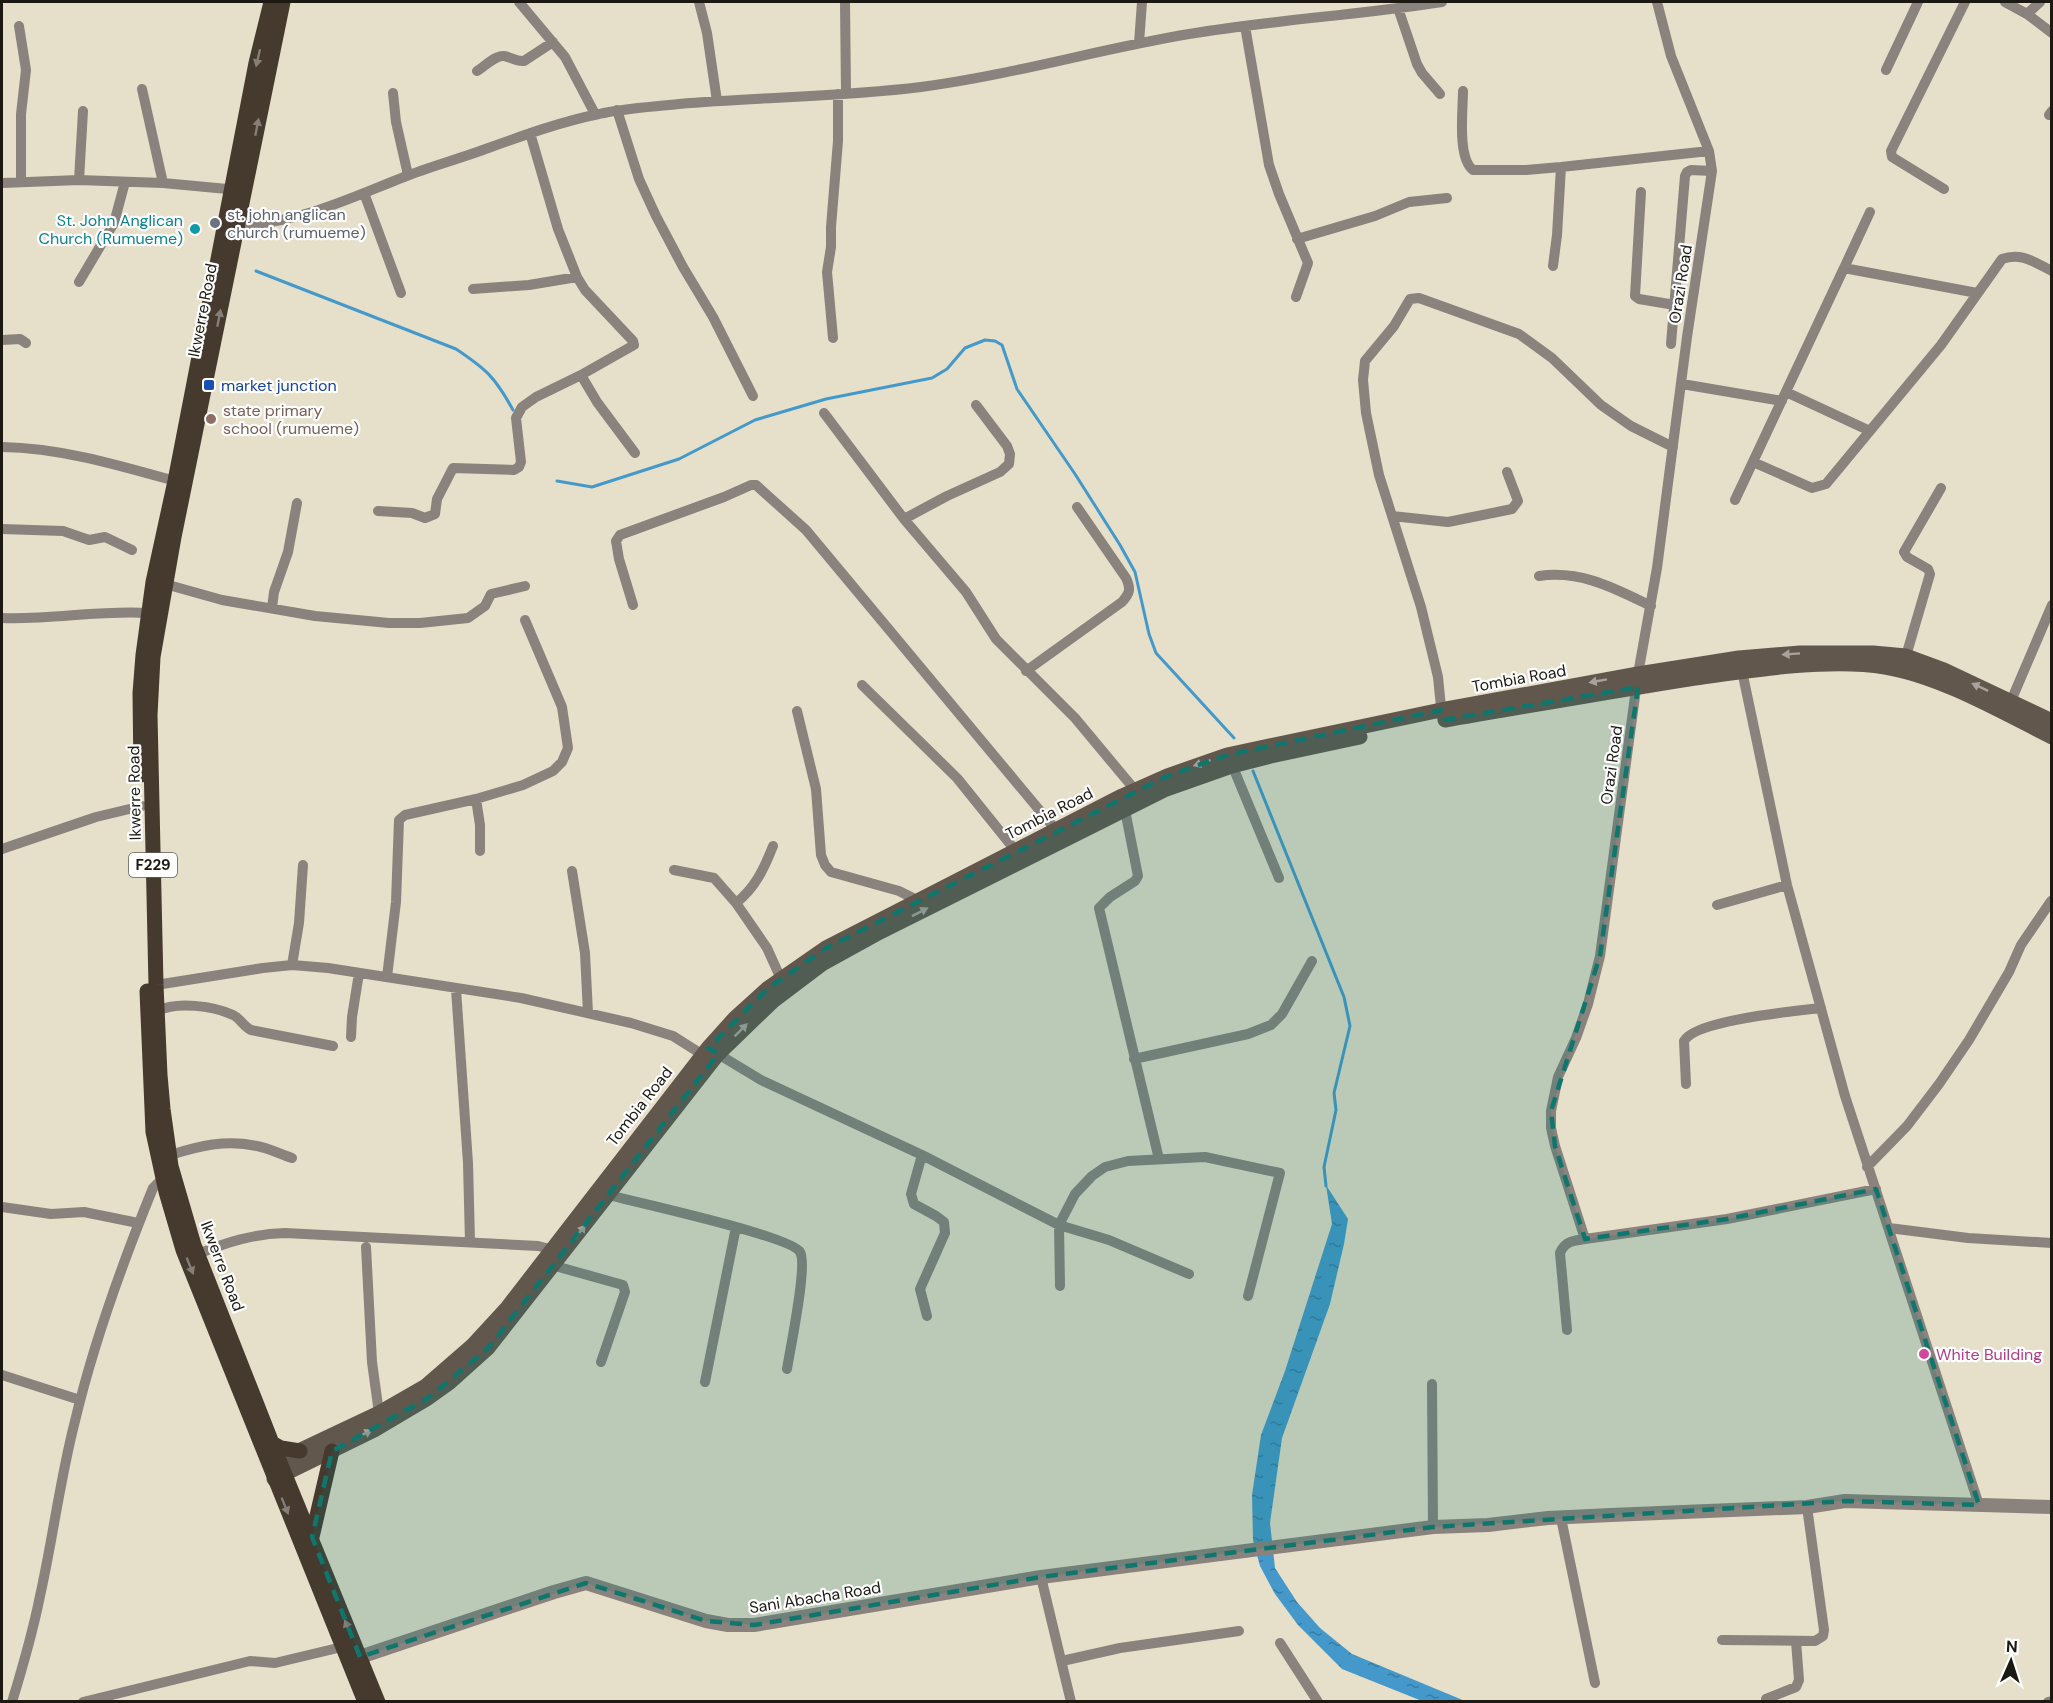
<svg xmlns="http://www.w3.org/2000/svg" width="2053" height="1703" font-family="'DM Sans',sans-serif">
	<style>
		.water { fill: url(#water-ripples) }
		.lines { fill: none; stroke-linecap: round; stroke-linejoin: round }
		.stream { stroke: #4499ca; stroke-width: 3 }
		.minor { stroke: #8a827c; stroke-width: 10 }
		.tertiary { stroke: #8a827c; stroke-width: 14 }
		.secondary { stroke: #62574d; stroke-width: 15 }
		.primary { stroke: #46392e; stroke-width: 15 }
		.oneway { fill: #877e77 }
		.oneway2 { fill: #a9a39d }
		.marked { fill: #0f766e; fill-opacity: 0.2; stroke: #0f766e; stroke-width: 4.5; stroke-dasharray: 12 8; stroke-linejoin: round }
		.worship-dot { fill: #6b7280; stroke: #fff; stroke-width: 2 }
		.culture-dot { fill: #0f9aa8; stroke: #fff; stroke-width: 2 }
		.transit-dot { fill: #1a4fb4; stroke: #fff; stroke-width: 2 }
		.education-dot { fill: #8d6e63; stroke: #fff; stroke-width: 2 }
		.hotel-dot { fill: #d1479c; stroke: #fff; stroke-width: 2 }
		.labels { text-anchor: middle; stroke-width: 4.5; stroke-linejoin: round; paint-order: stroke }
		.shield { fill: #fff; stroke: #5f5e58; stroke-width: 1.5 }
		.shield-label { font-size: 15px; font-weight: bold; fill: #1b1911 }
		.worship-label { font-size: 16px; fill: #5b616d; stroke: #fff; text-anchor: start }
		.culture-label { font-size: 16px; fill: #0d838f; stroke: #fff; text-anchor: end }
		.street-label { font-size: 16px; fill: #1b1911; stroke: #fff }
		.transit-label { font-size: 16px; fill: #164399; stroke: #fff; text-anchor: start }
		.education-label { font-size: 16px; fill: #785e54; stroke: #fff; text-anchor: start }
		.hotel-label { font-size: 16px; fill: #b23c85; stroke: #fff; text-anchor: start }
	</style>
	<defs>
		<pattern id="water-ripples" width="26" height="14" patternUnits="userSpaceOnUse" patternTransform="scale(1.5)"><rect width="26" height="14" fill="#4499ca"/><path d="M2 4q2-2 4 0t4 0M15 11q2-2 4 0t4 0" fill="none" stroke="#387ca3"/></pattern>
	</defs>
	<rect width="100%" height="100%" fill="#e6dfc9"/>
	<!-- water -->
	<path class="water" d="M1326,1185L1348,1219L1344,1244L1330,1304L1282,1438L1270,1523L1275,1568L1297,1602L1320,1628L1352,1654L1465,1701H1422L1342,1669L1298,1625L1275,1594L1260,1566L1253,1540L1252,1495L1261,1435L1285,1371L1332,1224Z"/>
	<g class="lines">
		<!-- stream -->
		<path class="stream" d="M256,271L456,349C486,369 495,377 513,410
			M557,481L592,487L679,459L755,420L826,399L932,378L947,369L965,348L985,340L995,341L1002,345L1017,389L1075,474L1120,545L1135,572L1149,634L1156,653L1234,738
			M1253,771L1344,997L1350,1026L1334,1093L1336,1110L1324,1167L1326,1186"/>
		<!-- minor -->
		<path class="minor" d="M519,2L565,57L595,114
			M699,2L707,33L717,101
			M845,2L846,93
			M1657,2L1671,56L1709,151L1712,171L1687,337L1657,568L1638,674L1600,956L1588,1004L1576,1038L1558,1077L1551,1111V1128L1555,1146L1585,1239L1727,1219L1876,1189
			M2005,2L2027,14L2052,33
			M1398,8L1417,64L1422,73L1440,94
			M2027,14L2040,2
			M19,26L26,70L21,114V182
			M1245,26L1269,165L1279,194L1308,263L1296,297
			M1139,43L1142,2
			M1886,70L1918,2
			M477,71C484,67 495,55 504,56C511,57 516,62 524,61L553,42
			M142,89L163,183
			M1463,91C1463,109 1457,158 1473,170H1526L1561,167L1709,151
			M393,93L396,122L408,175
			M617,110L639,179L656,216L683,267L713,317L753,396
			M2049,115L2052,111
			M79,180L83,111
			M2,183L79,180L163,183L238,190
			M1944,189L1892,157L1891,151L1965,2
			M1641,192L1635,296L1639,299L1675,305
			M364,193L401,293
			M232,225C293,226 348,199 404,177C429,167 455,160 480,151C519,137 559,122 599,114C625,108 652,107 679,104C760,97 841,97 921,87C1012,75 1099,49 1189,34C1273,20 1358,15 1442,2
			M1297,239L1375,216L1409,202L1447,198
			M1553,266L1557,235L1561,167
			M1844,268L1870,212
			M79,282L114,223L125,182
			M473,289L529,285L577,277
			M833,338L827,272L831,247V227L838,141V94
			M2,340L20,339L26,343
			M1671,344L1685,176L1687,172L1691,170L1712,171
			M581,375L597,402L635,453
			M1682,384L1782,401
			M1786,392L1870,431
			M824,413L904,519L966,592L996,639L1075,718L1135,790
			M2,447C61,448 118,465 175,481
			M1753,462L1812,488L1826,484L1941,345L2002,259C2021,252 2034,262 2052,271
			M1735,500L1844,268L1977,293
			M378,511L412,513L425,518L435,514L437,499L453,468L514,470L519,467L521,462L516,418L522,407L536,397L581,375L634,345L633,341L585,290L577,277L558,229L530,133
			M1392,516L1448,522L1512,509L1518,501L1507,472
			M904,519L947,496L1000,472L1009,464L1010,454L1007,446L976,405
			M2,529L63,531L89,540L105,537L132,550
			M1539,576C1581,570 1614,588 1651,606
			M165,584L222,600L315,616L389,623H420L468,618L485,606L491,594L525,586
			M633,605L619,559L616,541L620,535L724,497L751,485H756L806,530L1056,830
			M272,608L274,592L288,552L297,503
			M2,618C51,620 99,610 148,613
			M1906,656L1930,574L1928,569L1907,557L1904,552L1941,488
			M1741,666L1787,885L1845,1096L1979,1505
			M1026,671L1122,602C1130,593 1131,589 1126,578L1077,507
			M862,685L957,778L1015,850
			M2008,708L2052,605
			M797,711L816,789L821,855L825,865L831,872L899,891L917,900
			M1442,717L1438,677L1421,607L1379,475L1366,413L1363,380L1365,361L1394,326L1410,299L1419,298L1519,334L1552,358L1601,405L1631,426L1673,447
			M1230,760L1279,878
			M476,799L480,825V851
			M1124,805L1138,876L1135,881L1110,897L1099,908L1159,1159
			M2,849L96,817L142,806
			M674,870L714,878L736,903L767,948L781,979
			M572,871L585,953L588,1013
			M736,903C755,888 764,869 773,846
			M1717,905L1787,885
			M292,965L299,923L303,865
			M387,977L396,902L399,820L405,815L476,799L523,785L553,771L562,762L568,748L562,707L525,620
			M156,985L263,968L292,965L328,968L521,998L631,1023L673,1036L703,1055
			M456,989L468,1163L470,1242
			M158,1011C176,1001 214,1006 233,1015C240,1018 243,1026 251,1030L333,1046
			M351,1037L352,1017L359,973
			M713,1051L761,1080L922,1155L1059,1225L1109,1240L1189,1274
			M1134,1059L1248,1034L1271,1025L1282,1014L1312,961
			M1686,1084L1684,1041C1695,1020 1796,1011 1821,1008
			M170,1155C199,1146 226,1139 257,1146C268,1148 280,1154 292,1158
			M922,1155L911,1194L914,1204L936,1216L944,1222L945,1233L920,1289L927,1316
			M1867,1167L1907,1126L1939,1084L1969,1040L2009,972L2021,945L2051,901
			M604,1194C632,1201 791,1236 800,1252C808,1264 790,1350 787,1369
			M2,1207L51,1214L84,1212L138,1223
			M1889,1228L1968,1238L2052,1243
			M366,1247L372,1362L379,1413
			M198,1254C227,1242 253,1234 285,1233L538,1246L558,1251
			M548,1264L623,1285L625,1292L601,1362
			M1060,1286L1059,1225L1075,1194L1092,1176L1105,1167L1128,1161L1205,1157L1280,1173L1248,1296
			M1567,1330L1560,1253C1565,1241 1573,1241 1585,1239
			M2,1375L80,1400
			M705,1382L736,1227
			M1432,1384L1433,1527
			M1561,1518L1595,1683
			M1041,1577L1071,1702
			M1722,1640L1815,1641L1823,1636L1824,1630L1807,1507
			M1280,1643L1318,1702
			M1062,1661L1120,1648L1239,1631
			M1766,1699L1796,1687L1799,1680L1796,1641
			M12,1702C23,1666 33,1631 40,1596C53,1538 60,1479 75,1421C94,1341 122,1264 153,1188L165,1176
			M83,1702L250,1661L275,1663L342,1647
			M2048,1702L2052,1701"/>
		<!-- tertiary -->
		<path class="tertiary" d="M360,1657L554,1592L586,1583L706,1621L728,1625H754L1041,1577L1433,1527L1488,1525L1548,1518L1611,1515L1807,1507L1845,1501L2052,1507"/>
		<!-- secondary -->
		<path class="secondary" d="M1445,720C1528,706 1612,691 1695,678C1752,670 1829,658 1885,667C1940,676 2002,712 2052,737
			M288,1456L379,1413L426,1386L472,1346L507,1308L708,1048L735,1018L767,989L826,948L1122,796L1167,776L1227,755L1441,710L1638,674L1739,658L1800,653H1873L1906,656L1944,670L2052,721
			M274,1479L374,1430L428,1398L449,1383L488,1348L718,1054L773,1001L822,964L880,932L1164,790L1232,766L1271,756L1360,737"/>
		<!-- primary -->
		<path class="primary" d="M283,2L174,537L153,657L150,715L156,985L160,1075L163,1109L171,1166L194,1245L272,1443L378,1702
			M141,775L140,693L143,655L153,582L175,481L256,63L271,2
			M147,991L153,1132L166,1192L183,1250L365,1702
			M272,1443L281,1448L300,1451
			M312,1537L332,1451"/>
	</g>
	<!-- one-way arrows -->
	<defs><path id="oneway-solid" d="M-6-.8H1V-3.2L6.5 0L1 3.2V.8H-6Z" transform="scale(1.5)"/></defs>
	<g class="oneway">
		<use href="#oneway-solid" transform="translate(258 58) rotate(103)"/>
		<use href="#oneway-solid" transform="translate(257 127) rotate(-79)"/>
		<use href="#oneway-solid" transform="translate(219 318) rotate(-79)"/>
		<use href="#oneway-solid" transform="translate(190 1266) rotate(68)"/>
		<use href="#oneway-solid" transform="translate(285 1506) rotate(68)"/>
		<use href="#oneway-solid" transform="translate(348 1628) rotate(-112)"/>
	</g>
	<g class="oneway2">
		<use href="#oneway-solid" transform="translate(1791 654) rotate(176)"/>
		<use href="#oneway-solid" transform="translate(1598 681) rotate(170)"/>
		<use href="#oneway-solid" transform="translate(1980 687) rotate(-155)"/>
		<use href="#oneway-solid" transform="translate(1202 763) rotate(161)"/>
		<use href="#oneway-solid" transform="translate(920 912) rotate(-27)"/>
		<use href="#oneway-solid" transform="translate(741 1030) rotate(-45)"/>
		<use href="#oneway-solid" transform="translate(580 1232) rotate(-53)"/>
		<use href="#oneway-solid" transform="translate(364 1434) rotate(-26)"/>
	</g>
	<!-- marked area -->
	<path class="marked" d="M1638,687L1600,956L1551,1111L1555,1146L1585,1239L1727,1219L1876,1189L1979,1505L1845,1501L1433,1527L1041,1577L754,1625L706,1621L586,1583L360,1657L312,1537L332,1451L428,1398L488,1348L718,1054L708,1048L767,989L826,948L1167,776L1227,755L1441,710L1443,720Z"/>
	<!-- markers -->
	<circle class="worship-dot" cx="215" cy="223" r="6"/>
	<circle class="culture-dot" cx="195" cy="229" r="6"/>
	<rect class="transit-dot" x="203" y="379" width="12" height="12" rx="3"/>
	<circle class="education-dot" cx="211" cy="419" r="6"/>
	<circle class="hotel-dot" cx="1924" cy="1354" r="6"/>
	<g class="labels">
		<!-- shield labels -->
		<rect class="shield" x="129" y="853" width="48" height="24" rx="4.5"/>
		<g class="shield-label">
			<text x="153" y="870">F229</text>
		</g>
		<!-- worship labels -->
		<g class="worship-label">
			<text x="227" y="220">st. john anglican<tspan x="227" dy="18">church (rumueme)</tspan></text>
		</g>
		<!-- culture labels -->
		<g class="culture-label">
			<text x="183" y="226">St. John Anglican<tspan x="183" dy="18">Church (Rumueme)</tspan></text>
		</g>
		<!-- street labels -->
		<g class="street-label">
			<text transform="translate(1680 284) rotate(-81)" y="6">Orazi Road</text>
			<text transform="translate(202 310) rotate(-79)" y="6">Ikwerre Road</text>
			<text transform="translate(1519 678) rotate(-10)" y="6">Tombia Road</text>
			<text transform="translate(1611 765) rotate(-82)" y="6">Orazi Road</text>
			<text transform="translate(134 793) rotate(-91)" y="6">Ikwerre Road</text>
			<text transform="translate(1049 813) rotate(-27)" y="6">Tombia Road</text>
			<text transform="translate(639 1106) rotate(-52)" y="6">Tombia Road</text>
			<text transform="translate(223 1266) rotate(69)" y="6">Ikwerre Road</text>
			<text transform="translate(815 1597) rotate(-9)" y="6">Sani Abacha Road</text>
		</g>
		<!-- transit labels -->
		<g class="transit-label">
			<text x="221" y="391">market junction</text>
		</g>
		<!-- education labels -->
		<g class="education-label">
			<text x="223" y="416">state primary<tspan x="223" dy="18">school (rumueme)</tspan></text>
		</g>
		<!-- hotel labels -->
		<g class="hotel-label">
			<text x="1936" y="1360">White Building</text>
		</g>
	</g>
	<!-- border -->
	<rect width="2053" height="1703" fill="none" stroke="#1b1911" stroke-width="6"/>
	<!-- north arrow -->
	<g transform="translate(2011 1661) rotate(3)" stroke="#ffffff" stroke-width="4.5" paint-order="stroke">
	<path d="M0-4.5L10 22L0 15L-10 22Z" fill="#1b1911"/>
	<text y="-9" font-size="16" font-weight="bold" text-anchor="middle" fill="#1b1911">N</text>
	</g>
</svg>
